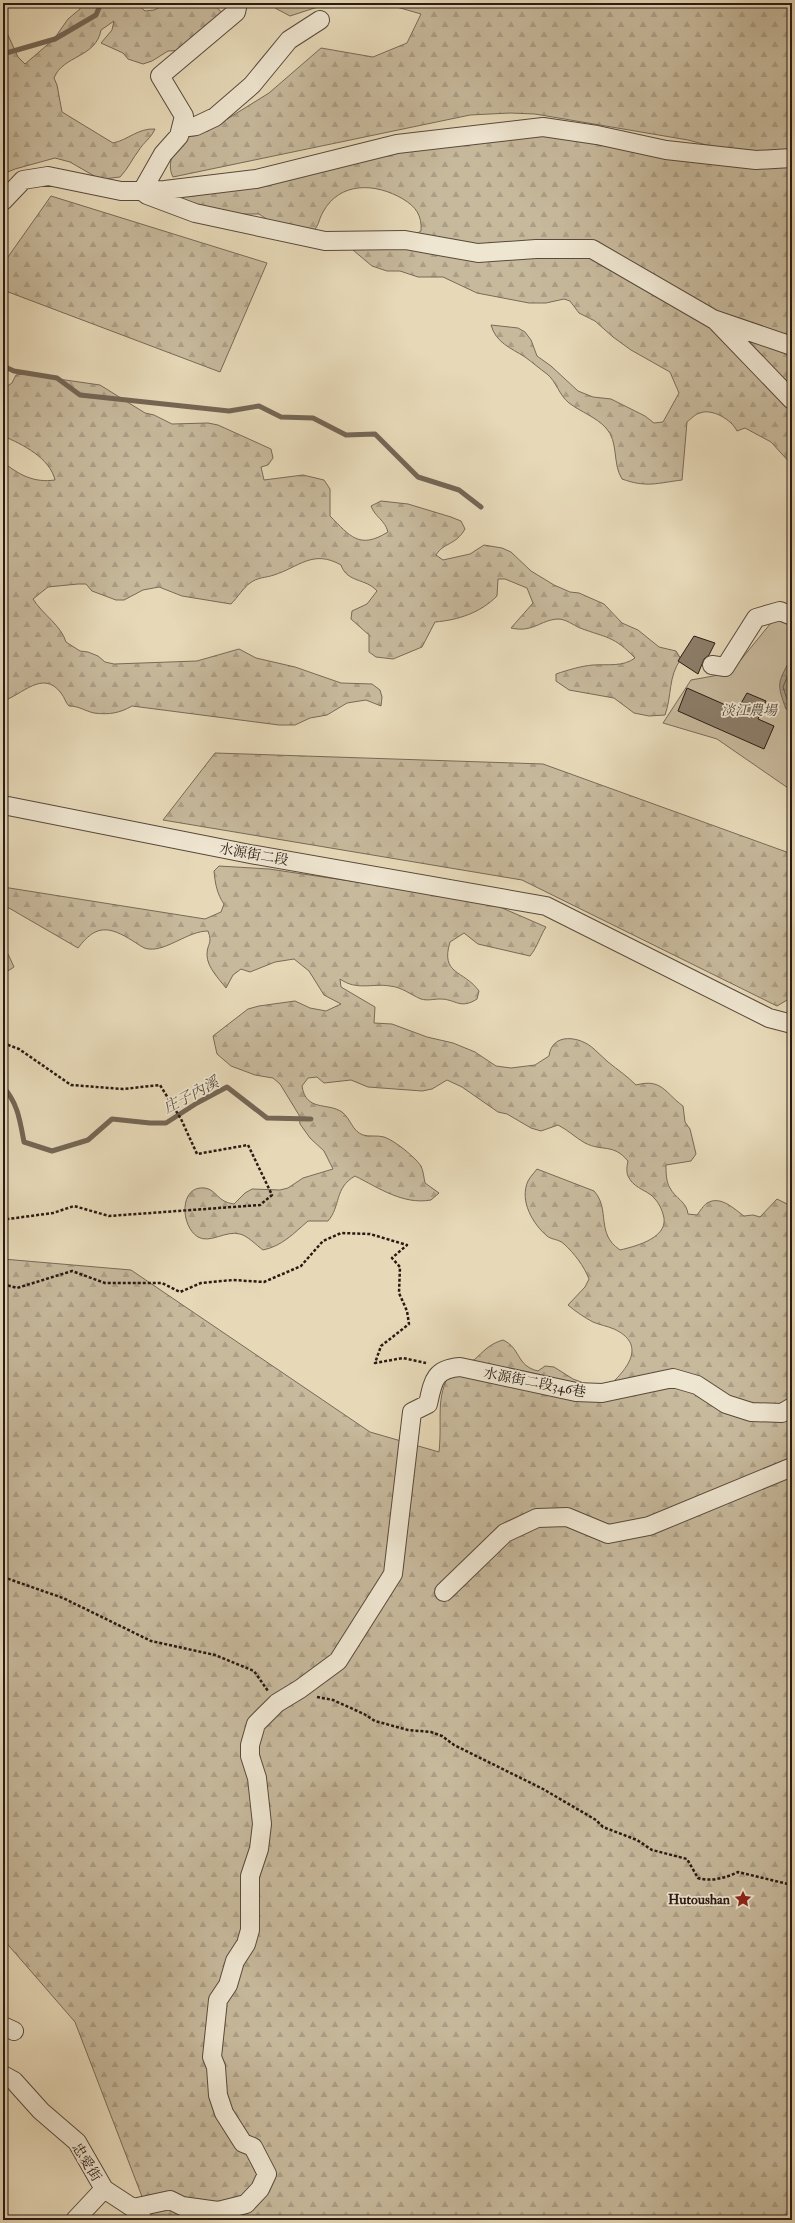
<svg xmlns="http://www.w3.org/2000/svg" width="795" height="2223" font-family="'IM FELL Double Pica','Noto Serif TC',serif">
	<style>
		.green { fill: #c7b99c; stroke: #786a58 }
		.forest { fill: url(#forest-firs); stroke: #786a58 }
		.water { fill: url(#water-ripples); stroke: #746655 }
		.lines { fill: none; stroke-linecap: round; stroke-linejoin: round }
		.shore { stroke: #68594a; stroke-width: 1 }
		.stream { stroke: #746655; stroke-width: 5 }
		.building { fill: #8c7d69; stroke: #291a14 }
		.minor-casing { stroke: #584a3d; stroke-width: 20 }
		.path { stroke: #291a14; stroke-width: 2.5; stroke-dasharray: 3 2; stroke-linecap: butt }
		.minor { stroke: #efe6d1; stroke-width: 18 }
		.labels { text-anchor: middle; stroke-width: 3.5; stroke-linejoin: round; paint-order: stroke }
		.park-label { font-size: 14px; font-style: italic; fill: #584a3d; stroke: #efe6d1 }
		.street-label { font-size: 14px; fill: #291a14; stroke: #efe6d1 }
		.poi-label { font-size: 14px; font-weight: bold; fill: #291a14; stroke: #efe6d1; text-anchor: end }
		.water-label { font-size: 15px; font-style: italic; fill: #5b4c3f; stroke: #efe6d1 }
	</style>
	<defs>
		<pattern id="forest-firs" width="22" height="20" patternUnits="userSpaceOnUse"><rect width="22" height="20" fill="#c7b99c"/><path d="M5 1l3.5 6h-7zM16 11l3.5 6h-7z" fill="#ab9e86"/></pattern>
		<pattern id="water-ripples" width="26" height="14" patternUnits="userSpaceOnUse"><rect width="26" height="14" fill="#a69880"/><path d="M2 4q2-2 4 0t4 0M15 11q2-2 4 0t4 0" fill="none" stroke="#877b68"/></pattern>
	</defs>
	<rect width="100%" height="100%" fill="#e7d9b8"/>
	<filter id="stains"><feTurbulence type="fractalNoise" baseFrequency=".005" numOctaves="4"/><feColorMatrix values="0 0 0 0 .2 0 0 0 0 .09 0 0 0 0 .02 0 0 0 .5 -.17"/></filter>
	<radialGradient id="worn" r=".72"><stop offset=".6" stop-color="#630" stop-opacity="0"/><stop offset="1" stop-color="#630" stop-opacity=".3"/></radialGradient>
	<!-- green -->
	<path class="green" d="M775,618L792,625V798L788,788L717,739L663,723L691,680L730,673Z"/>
	<!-- forest -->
	<path class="forest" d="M81,3H136L145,11L154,10L169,3H213L222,13L185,50L168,51L152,61L143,64L128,59L123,53L101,43L112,30L114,21L101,30C96,58 63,55 54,78L57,85L62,112L113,143C128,140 138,128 155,129C151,138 144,142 139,150C132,159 128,169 120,177L103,179L96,177L70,162L55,158L15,169L3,174V30L7,33L18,57L25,64L54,39L68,19L80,9Z
		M278,3H330L290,16L275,8Z
		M383,3H792V163L714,147L688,140L535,114L510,113L470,115L173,177C167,166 172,151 181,142C187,136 200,133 208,131L269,93L321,48L373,57L407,43L421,14Z
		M494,124L737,167H792V465L771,442L745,428L737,431C732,420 712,408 700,413C695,414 691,419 687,422L682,480C657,483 647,488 622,479C612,463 619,442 606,428C596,417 581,412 569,403C559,395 556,381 547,374C540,369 532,362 525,357C511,348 496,343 491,325L518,328L525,332L531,340L537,356L551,366L578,391L593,397L611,399L645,416L654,423L663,422L679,393L670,372L631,350L613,337L595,321L579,313L570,301L564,299L546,303H529L477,293L443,277H418L400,271H387L372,266L347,245L414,235L421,231C422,215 416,207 403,199C376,183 340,181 323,212C318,221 319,227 311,233L271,222L259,214H241L181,203L176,190Z
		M51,196L267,263L220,372L3,290V264Z
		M24,374L100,385L145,413L154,415L172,424L208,423L218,425L271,449L273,458L268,465L261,467L264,480L303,475L324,480L330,489V516C350,536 359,550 388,532C385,520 375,517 371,506L381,501L408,504L451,517L461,521L465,529C455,546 444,542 436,555L443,560L470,554L484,545L502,548L511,552L531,571L554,585L570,592L579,593L604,604L622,623L638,630L659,647L676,651L681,659C668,676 672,696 665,715L649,716L634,713L614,698L569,690L556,681V674C568,670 581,666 593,665C608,664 623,667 635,658C614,636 607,638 580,628C573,625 566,619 558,619C540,620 533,633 511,628L533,603L527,588L505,579H498L497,596C480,613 458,620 435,622L422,647L393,659L376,657L369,652V635L351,619L352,611L367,604L377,591C366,578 347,583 341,565C313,549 299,567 274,575C265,578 258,577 250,583C243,588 238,597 231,604L182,596L159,587L143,590L124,600H116L92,591L86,584H78L48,587L33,599C43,615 61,625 66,642L80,651L88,652L98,656L105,662L114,664L197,661L239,649L256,658L295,667L341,683L372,684L380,690L382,697L381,706L366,700L347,703L327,715L310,718L295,725H279L132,706C120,713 109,715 94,713C85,711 79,706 69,706C65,702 65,698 61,693C43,669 22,695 3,701V462C19,475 34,483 55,480C50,458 22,444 3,436V389L12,383L16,375Z
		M215,753L543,764L792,854V997L777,1006L522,880L163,820Z
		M219,866L269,869L486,901L546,927C540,936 538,946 530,956L478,944L464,933L450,942C440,975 464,970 479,991L477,999C460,1010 456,999 440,999C433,999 428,1001 421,999C411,995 402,987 390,986C372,983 357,991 340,979L341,987L375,1007L374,1023L392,1024L427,1037L453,1043L475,1052L496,1066L511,1068L535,1065L549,1056C552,1032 580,1036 594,1049C599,1053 603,1058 608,1062C618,1070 627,1076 636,1085C662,1078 665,1093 683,1106L685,1122L690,1129L696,1154L691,1161L666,1165C666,1172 666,1182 670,1188C675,1198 687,1202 688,1214L697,1215C700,1211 704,1205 707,1203C721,1195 734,1209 744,1216L753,1215L760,1217L777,1199L791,1206L792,1209V2220H151L75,2022L3,1939V1259L131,1270L370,1432L439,1452C443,1414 433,1397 456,1362L474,1360C484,1351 489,1344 503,1340C521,1348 516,1366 538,1371L545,1366L554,1367L573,1379L592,1386L611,1384C629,1367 646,1344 614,1329C607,1326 600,1325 593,1322C585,1318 575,1311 568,1305L585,1287L589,1279C584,1266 574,1253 564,1244C559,1239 552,1240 547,1236C533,1224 519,1201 528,1181C530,1177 534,1173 537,1169L594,1191C611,1210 595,1233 620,1250C637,1246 671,1237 663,1214C661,1207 657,1200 651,1195C643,1189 633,1187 628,1176C626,1171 627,1166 628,1161C613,1143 603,1152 585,1143C576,1138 568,1130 558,1125L541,1131L531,1128L507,1114L498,1112L462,1087L447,1080L432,1089L422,1091L368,1087L351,1080L324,1083L317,1077L308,1078L302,1086C306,1112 327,1102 342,1112C351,1119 352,1131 363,1135C369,1137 377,1135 384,1137C394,1140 415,1157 421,1166C423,1170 424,1178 425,1183L439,1193L431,1200C403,1205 379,1188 355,1176C334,1188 341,1206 328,1221H308C293,1234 282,1246 263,1250C256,1245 248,1236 240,1234C226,1230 210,1244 198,1237C180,1226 179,1185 205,1188C217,1190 217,1202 234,1204L245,1193L252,1189L280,1190L288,1188L303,1178L333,1169L324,1151L310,1138L300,1124L299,1115L280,1084L273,1078L255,1075L231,1066L217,1054L213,1036L248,1009L259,1006L295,1001L310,1008L326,1011L341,1004L324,995L309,971L294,959L275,962L250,972L241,969L233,975L226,988C219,979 207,967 207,955C207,943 213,944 208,931C188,931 167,951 149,949C144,949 138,944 133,941C109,926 96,924 78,948L9,908L3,909V887L205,919L221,912L224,904C217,894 215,883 214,871Z
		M3,951L8,954L14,967L3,974Z"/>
	<!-- water -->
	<path class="water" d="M790,660H792V711L786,709C777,684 777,684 790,660Z"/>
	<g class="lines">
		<!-- shore -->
		<path class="shore" d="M792,665L783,687L789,705L792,707"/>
		<!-- stream -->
		<path class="stream" d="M3,54L55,39L96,15L101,3
			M3,366L14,371L57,378L80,395L229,411L259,406L281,417L313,418L346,435L375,434L418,477L459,490L481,507
			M3,1087C18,1103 20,1121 24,1142L52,1151L88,1140L112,1119L150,1123H166L197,1103L227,1087L267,1118L311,1119"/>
	</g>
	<!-- building -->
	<path class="building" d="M694,636L715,643L709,655L704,659L698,674L678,661Z
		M687,688L737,710L747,693L766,701L758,719L774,726L764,749L678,711Z"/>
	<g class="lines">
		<!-- minor casing -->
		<g class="minor-casing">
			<path id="minor" d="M238,3L236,12L160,76L184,116L179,136L163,154L142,191L165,190L256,179L397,144L543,127L597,135L666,150L756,160L792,158
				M181,128L196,126L215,117L252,85L289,40L320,20
				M3,201L23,180L48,176L121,191H142L147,195L195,213L325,241L405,240L478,253L536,249H592L713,319L792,346
				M716,321L792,400
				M712,665L725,667L756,618L780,611L792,616
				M3,805L250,854L546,906L769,1018L792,1024
				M444,1592L505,1533L537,1518L567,1517L608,1534L649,1526L792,1467
				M3,2026L14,2031
				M3,2075L14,2081L41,2111L77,2142L104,2189L75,2220
				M104,2189L133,2208L143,2220
				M133,2208L170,2200L182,2206L218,2211L246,2204L260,2189L267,2174L253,2147L243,2143L224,2113L218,2095L216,2067L212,2057L218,2000L228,1985L235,1961L246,1944L250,1930V1876L259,1849L262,1824L257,1778L250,1756V1745L256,1724L277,1703L300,1689L338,1661L393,1574L412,1412L428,1404C433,1381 434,1369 460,1367L576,1392L602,1393L673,1378L697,1385L726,1404L751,1412L782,1413L792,1407"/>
		</g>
		<!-- path -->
		<path class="path" d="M3,1043L19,1049L71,1085L123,1089L160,1085L181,1119L197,1154L248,1145L272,1195L260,1205L109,1216L74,1206L53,1213L8,1219L3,1218
			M3,1284L17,1288L72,1271L105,1283H162L180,1292L201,1283L233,1280L264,1282L301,1266L323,1241L341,1233L370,1234L407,1245L392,1258L400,1267L399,1293L407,1311L409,1324L381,1346L375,1363L403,1358L426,1363
			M3,1577L63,1598L151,1641L215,1655L254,1671L268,1691
			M317,1697L333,1700L364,1714L375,1721L408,1730L431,1732L442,1736L454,1745L543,1789L596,1820L603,1827L637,1840L652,1850L687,1859L698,1878C710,1882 726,1878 738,1872L792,1885"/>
		<!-- minor -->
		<use href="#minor" class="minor"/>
	</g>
	<!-- icons -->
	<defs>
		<g id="sight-bare" transform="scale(1.38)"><path d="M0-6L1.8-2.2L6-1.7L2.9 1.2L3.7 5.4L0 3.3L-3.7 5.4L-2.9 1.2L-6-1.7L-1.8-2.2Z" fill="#8f2418" stroke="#efe6d1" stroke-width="2.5" paint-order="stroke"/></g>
	</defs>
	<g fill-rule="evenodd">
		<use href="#sight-bare" x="743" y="1899"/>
	</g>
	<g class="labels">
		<!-- park labels -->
		<g class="park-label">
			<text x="749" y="715">淡江農場</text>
		</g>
		<!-- street labels -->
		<g class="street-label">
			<text transform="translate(254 854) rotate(10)" y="5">水源街二段</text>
			<text transform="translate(535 1382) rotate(11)" y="5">水源街二段346巷</text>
			<text transform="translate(87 2162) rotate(58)" y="5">忠愛街</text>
		</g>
		<!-- poi labels -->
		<g class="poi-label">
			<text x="730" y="1904">Hutoushan</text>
		</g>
		<!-- water labels -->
		<g class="water-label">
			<text transform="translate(191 1095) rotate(-28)" y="5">庄子內溪</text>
		</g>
	</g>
	<!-- margin -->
	<rect width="795" height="2223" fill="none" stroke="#e7d9b8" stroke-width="16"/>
	<rect x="4" y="4" width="787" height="2215" fill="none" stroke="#291a14" stroke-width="2"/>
	<rect x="8" y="8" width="779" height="2207" fill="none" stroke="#291a14"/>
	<rect width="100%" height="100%" filter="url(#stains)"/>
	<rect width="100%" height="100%" fill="url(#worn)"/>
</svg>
